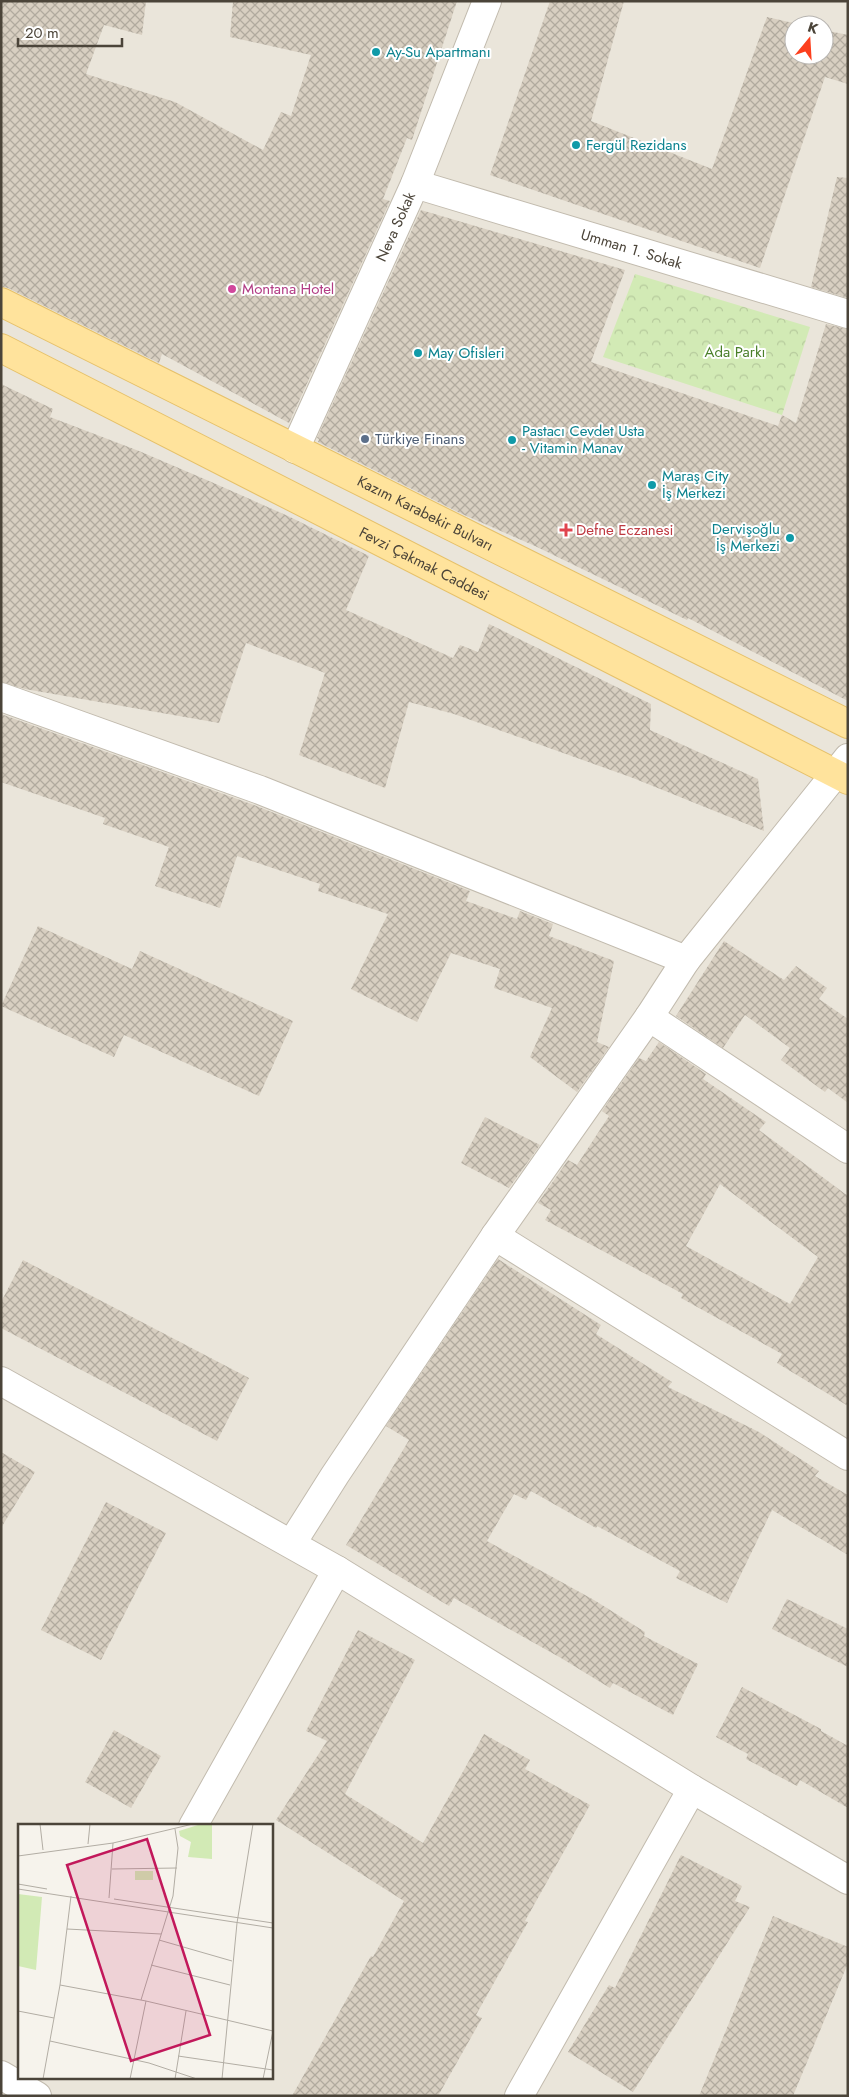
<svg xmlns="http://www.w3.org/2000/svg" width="849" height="2097" font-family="Jost,sans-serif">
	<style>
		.residential { fill: #eae5da; fill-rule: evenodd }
		.forest { fill: url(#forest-crowns) }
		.building { fill: url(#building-cross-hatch); fill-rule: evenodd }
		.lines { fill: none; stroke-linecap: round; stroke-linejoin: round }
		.minor-casing { stroke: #c2bbae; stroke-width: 30 }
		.major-casing { stroke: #e6c16a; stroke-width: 30 }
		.minor { stroke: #fff; stroke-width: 28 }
		.major { stroke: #ffe39c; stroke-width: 28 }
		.culture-dot { fill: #0f9aa8; stroke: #fff; stroke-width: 2 }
		.hotel-dot { fill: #d1479c; stroke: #fff; stroke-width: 2 }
		.service-dot { fill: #5c6f8a; stroke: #fff; stroke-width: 2 }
		.health-dot { fill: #e0444e; stroke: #fff; stroke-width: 2 }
		.labels { text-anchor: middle; stroke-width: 4; stroke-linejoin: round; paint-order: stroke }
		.culture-label { font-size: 15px; fill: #0d838f; stroke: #fff; text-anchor: start }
		.street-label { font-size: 15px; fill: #4b4439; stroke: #fff }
		.hotel-label { font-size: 15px; fill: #b23c85; stroke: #fff; text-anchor: start }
		.park-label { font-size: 15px; fill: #4a7f2a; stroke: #fff }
		.service-label { font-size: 15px; fill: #4e5e75; stroke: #fff; text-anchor: start }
		.health-label { font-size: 15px; fill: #be3a42; stroke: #fff; text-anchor: start }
		.inset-road { fill: none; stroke: #b2ada4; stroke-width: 1 }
		.view { fill: #c2185b; fill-opacity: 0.15; stroke: #c2185b; stroke-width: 2.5 }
		.inset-edge { fill: none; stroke: #4b4439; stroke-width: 2.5 }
	</style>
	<defs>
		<pattern id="forest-crowns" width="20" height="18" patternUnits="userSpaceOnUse" patternTransform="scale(1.25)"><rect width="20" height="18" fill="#d2eab5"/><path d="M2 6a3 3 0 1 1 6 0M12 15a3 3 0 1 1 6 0" fill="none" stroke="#b6ca9c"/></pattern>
		<pattern id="building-cross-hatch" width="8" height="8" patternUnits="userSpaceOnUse" patternTransform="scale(1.25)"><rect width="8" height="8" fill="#d8cfc1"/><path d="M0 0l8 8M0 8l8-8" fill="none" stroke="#b1aa9e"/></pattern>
	</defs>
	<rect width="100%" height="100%" fill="#f6f3ec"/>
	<!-- residential -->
	<path class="residential" d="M1,1H848V2096H1ZM794,25H824V55H794ZM19,1826H271V2078H19Z"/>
	<!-- forest -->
	<path class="forest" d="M635,274L810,327L782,415L603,357Z"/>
	<!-- building -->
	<path class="building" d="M1,1H146L142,35L104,25L86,74L175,102L263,150L281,112L291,116L311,55L230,37L233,1H457L412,140L407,138L383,199L390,201L289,423L162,354L159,363L8,288L1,287Z
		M550,1H624L591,121L712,169L767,17L802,25H794V55H824V30L848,35V84L825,77L760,268L490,175Z
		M837,177L848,178V298L811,287Z
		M421,210L625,270L591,362L778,426L782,415L796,423L826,324L848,329V701L688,618L687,620L535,546L462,514L318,442L319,439L317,438Z
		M1,384L53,409L50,417L139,451L209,481L288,516L369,556L346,610L453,658L460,645L478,652L489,624L651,704L650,730L758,779L764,831L633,778L454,714L409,702L385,788L299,755L325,673L246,643L219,723L25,689L1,682Z
		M1,714L254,805L470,891L466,901L517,919L520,911L553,924L549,936L614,961L597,1042L609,1047L577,1092L530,1057L552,1008L494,988L500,969L451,953L417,1022L351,989L388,914L318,891L320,884L237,856L220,908L155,886L169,847L103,824L105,818L1,782Z
		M38,926L132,969L140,951L293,1021L259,1096L124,1035L114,1057L1,1006Z
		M724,941L784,980L796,966L827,988L819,999L848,1019V1103L828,1088L825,1092L781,1060L790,1048L745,1015L723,1048L676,1016Z
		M659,1042L706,1074L703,1079L766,1122L759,1130L848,1196V1406L777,1363L782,1354L681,1298L683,1294L545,1220L551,1210L538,1203L568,1160L577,1165L609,1116L602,1111L639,1058L646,1061ZM720,1184L818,1257L790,1304L686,1246Z
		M485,1117L540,1145L509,1188L461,1163Z
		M498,1259L601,1325L596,1334L672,1382L668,1387L759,1432L819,1471L815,1476L848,1495V1555L772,1510L727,1603L676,1578L680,1571L597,1526L596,1528L531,1491L526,1500L514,1494L487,1541L594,1600L645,1632L644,1636L698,1664L673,1715L613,1683L610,1688L561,1658L454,1598L449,1606L346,1545L409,1440L386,1426Z
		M23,1260L249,1378L217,1441L1,1328V1302Z
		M1,1452L35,1472L1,1528Z
		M106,1502L166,1533L101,1660L41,1630Z
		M787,1599L848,1629V1667L772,1629Z
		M358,1630L415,1660L345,1794L423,1843L484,1734L530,1760L525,1769L590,1805L525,1921L528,1922L476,2015L482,2018L438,2096H292L371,1956L373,1957L404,1901L276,1820L327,1741L306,1731Z
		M742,1687L821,1729V1731L848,1746V1808L800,1780L797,1786L746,1759L748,1754L716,1737Z
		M114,1730L161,1756L131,1808L85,1782Z
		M681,1855L742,1886L735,1901L750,1907L633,2092L568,2052L609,1985L615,1988Z
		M773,1916L848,1947V1963L793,2096H699Z"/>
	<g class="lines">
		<!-- minor casing -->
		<g class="minor-casing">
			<g id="minor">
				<path id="s1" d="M415,184L848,314"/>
				<path id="s2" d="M295,449L415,184L487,1"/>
				<path d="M1,697L260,790L686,960"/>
				<path d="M649,1017L848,1149"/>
				<path d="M495,1236L848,1456"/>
				<path d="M1,1381L337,1570L692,1789L848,1880"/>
				<path d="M292,1543L335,1475L495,1236L649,1017L686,960L848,758"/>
				<path d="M193,1826L337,1570"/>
				<path d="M1,2075L37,2096"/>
				<path d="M519,2096L692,1789"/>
			</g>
		</g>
		<!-- major casing -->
		<g class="major-casing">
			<g id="major">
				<path id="s3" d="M1,302L848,724"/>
				<path id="s4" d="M1,348L848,780"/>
			</g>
		</g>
		<!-- minor -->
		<use href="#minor" class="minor"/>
		<!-- major -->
		<use href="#major" class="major"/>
	</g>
	<!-- markers -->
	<g class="culture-dot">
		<circle cx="376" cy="52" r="5"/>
		<circle cx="576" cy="145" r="5"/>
		<circle cx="418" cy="353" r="5"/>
		<circle cx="512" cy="440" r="5"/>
		<circle cx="652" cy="485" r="5"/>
		<circle cx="790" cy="538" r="5"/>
	</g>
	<circle class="hotel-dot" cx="232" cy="289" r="5"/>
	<circle class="service-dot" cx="365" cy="439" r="5"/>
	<path class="health-dot" d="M563.5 522.5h5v5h5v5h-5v5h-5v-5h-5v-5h5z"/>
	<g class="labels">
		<!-- culture labels -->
		<g class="culture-label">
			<text x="386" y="57">Ay-Su Apartmanı</text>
			<text x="586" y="150">Fergül Rezidans</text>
			<text x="428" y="358">May Ofisleri</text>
			<text x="522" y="436">Pastacı Cevdet Usta<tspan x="522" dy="17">- Vitamin Manav</tspan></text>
			<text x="662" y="481">Maraş City<tspan x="662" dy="17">İş Merkezi</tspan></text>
			<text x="780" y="534" text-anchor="end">Dervişoğlu<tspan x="780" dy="17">İş Merkezi</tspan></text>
		</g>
		<!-- street labels -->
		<g class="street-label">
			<text dy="5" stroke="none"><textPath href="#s2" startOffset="244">Neva Sokak</textPath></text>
			<text dy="5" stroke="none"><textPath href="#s1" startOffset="226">Umman 1. Sokak</textPath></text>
			<text dy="5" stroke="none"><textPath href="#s3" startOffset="474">Kazım Karabekir Bulvarı</textPath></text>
			<text dy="5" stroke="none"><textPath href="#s4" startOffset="475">Fevzi Çakmak Caddesi</textPath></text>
		</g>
		<!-- hotel labels -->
		<g class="hotel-label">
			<text x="242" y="294">Montana Hotel</text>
		</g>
		<!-- park labels -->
		<g class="park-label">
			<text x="735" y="357">Ada Parkı</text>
		</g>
		<!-- service labels -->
		<g class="service-label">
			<text x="375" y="444">Türkiye Finans</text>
		</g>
		<!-- health labels -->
		<g class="health-label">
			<text x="576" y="535">Defne Eczanesi</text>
		</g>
	</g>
	<!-- overview -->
	<g transform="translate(18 1824)">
		<rect width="255" height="255" fill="#f6f3ec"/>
		<path d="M183,0H194V35L170,33L173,18L162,12L161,7Z" fill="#d2eab5"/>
		<path d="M117,47H135V56H117ZM0,70L24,73L18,146L0,142Z" fill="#d2eab5"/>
		<path class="inset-road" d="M22,0L25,26M70,20L72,0M0,32L95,19L175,0M94,45L159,44M0,60L29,65M0,65L255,104M91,74L95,19M96,75L255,99M49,105L143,110M141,116L214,137M133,141L212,161M42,161L128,177L255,207M123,176L155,72L160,24L157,5M0,187L36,194M32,217L131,239L179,255M160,232L255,246M25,255L42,161L53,72M112,255L128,177M157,255L168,187M204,255L219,99L235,0M245,255L255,207"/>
		<path class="view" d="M129,15L192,211L113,237L49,41Z"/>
		<rect width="255" height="255" class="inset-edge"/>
	</g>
	<!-- border -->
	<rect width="849" height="2097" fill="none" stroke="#4b4439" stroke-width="5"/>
	<!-- north arrow -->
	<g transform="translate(809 40) rotate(18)"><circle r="24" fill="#ffffff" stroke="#b7b4b0"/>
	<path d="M0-4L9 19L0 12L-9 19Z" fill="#fc3f1d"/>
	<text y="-8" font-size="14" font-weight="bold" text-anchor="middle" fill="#4b4439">K</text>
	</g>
	<!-- scale -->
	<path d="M18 38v8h104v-8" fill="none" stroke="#4b4439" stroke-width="2.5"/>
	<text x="25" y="38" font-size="15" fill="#4b4439" stroke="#ffffff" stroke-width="4" paint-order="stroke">20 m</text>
</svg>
